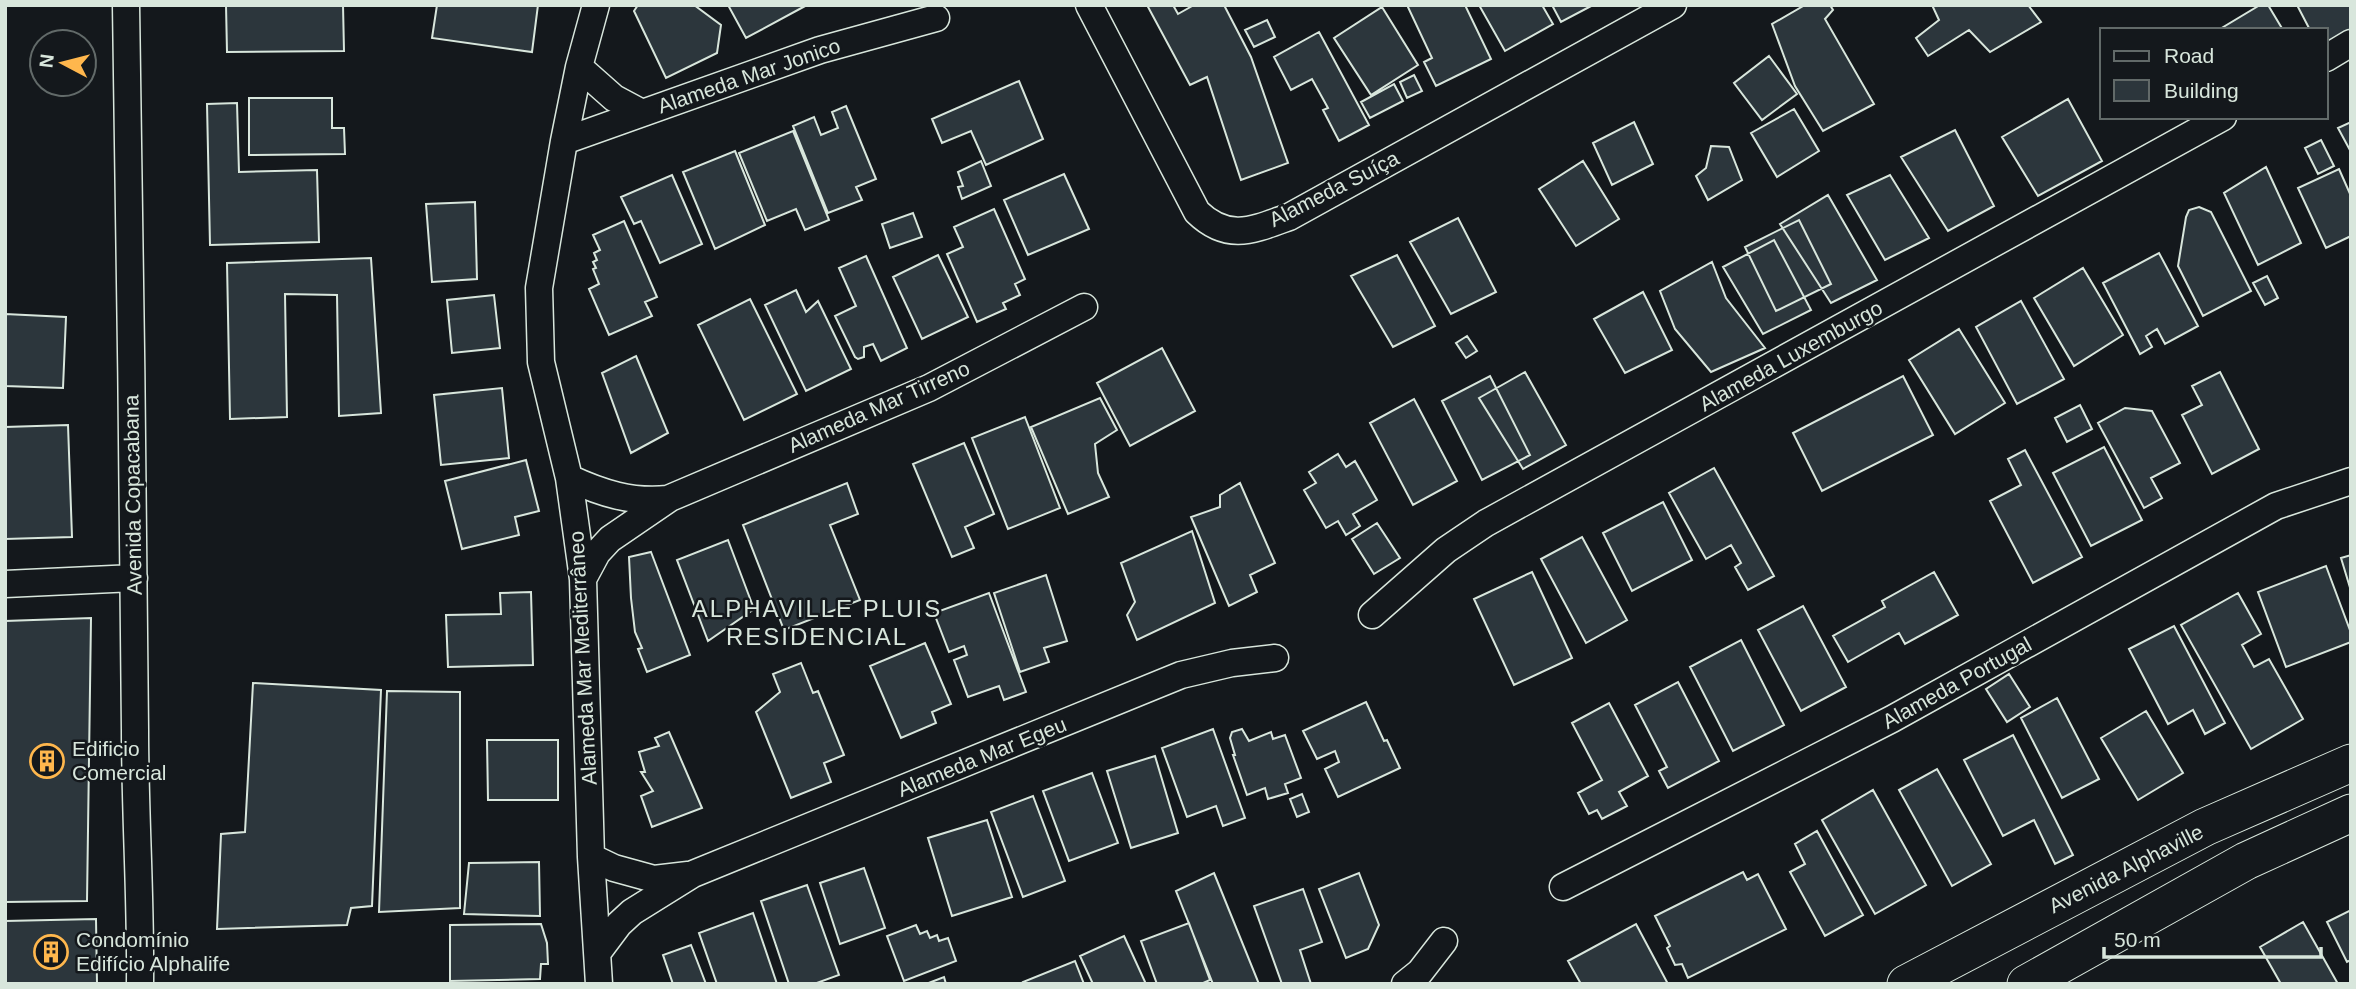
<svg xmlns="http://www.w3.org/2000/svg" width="2356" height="989" font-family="Arial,sans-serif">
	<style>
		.building { fill: #2c363c; stroke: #d8e6dc; stroke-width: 2 }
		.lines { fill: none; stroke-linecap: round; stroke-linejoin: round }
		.street-casing { stroke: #d8e6dc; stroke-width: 29 }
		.secondary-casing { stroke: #d8e6dc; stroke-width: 39 }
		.street { stroke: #14181c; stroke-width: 26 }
		.secondary { stroke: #14181c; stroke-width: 37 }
		.labels { text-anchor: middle; stroke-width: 5; stroke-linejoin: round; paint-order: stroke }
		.street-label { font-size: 21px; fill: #d8e6dc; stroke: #14181c }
		.poi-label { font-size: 21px; fill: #d8e6dc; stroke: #14181c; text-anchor: start }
		.quarter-label { font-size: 24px; letter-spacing: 2px; fill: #d8e6dc; stroke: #14181c }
	</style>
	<rect width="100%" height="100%" fill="#14181c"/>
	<!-- building -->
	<path class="building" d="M226,5H343L344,51L227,52Z
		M437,5H538L532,52L432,38Z
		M638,5H694L721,25L717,53L666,78L634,11Z
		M728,5H807L746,38Z
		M1147,5H1173L1178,14L1194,5H1224L1251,57L1288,163L1241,180L1207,77L1190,85Z
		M1407,5H1465L1491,59L1436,86L1424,62L1432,58Z
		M1479,5H1542L1553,24L1505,51Z
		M1552,5H1593L1561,22Z
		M1805,5H1830L1833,10L1825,19L1874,104L1823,131L1795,86L1772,24Z
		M1932,5H2028L2041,22L1990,52L1969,30L1928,56L1916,38L1939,20Z
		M2260,5H2268L2283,30L2220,29Z
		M2297,5H2351V33L2326,48V30H2310Z
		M1382,7L1418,65L1371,95L1334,38Z
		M1267,20L1275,37L1254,47L1245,30Z
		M1319,32L1369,125L1339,141L1323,110L1328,108L1312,79L1291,90L1274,57Z
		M1769,56L1797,94L1762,120L1734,83Z
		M1414,75L1422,91L1407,98L1400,82Z
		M1019,81L1043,139L986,165L971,131L942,143L932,119Z
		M1394,84L1403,101L1370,118L1361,102Z
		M249,98H332V128H344L345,154L249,155Z
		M2068,99L2102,161L2038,196L2002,137Z
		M237,103L239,172L317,170L319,242L210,245L207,104Z
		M846,106L876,179L856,187L862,200L828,213L793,126L814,117L821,135L838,128L832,112Z
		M1794,109L1819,151L1777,177L1751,133Z
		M1634,122L1653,164L1612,185L1593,143Z
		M2351,122V152L2338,128Z
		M1955,130L1994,206L1948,231L1901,157Z
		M793,131L829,220L805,230L796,209L767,221L739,153Z
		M2321,140L2334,166L2318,174L2305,148Z
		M1711,146L1729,147L1742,180L1708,200L1696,176L1706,168Z
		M735,151L765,225L715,249L683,172Z
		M981,161L991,186L962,199L958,187L963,186L958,172Z
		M1583,161L1619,219L1576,246L1539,189Z
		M2266,167L2301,243L2258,265L2224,193Z
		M2339,169L2351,196V236L2326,248L2298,188Z
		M1064,174L1089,229L1028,255L1004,200Z
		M672,175L702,244L660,263L641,221L634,224L621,197Z
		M1890,175L1929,238L1885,260L1847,195Z
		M1828,195L1877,280L1831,303L1780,224Z
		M475,202L477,279L432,282L426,204Z
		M2199,207L2211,212L2251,291L2203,316L2178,266L2186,217L2189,210Z
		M994,209L1025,279L1015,284L1020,295L1003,303L1006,309L977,322L947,254L963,247L954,227Z
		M913,213L922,237L890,248L882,224Z
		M1458,218L1496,292L1451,314L1410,242Z
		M1799,220L1831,284L1776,311L1745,247Z
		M624,221L657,297L645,302L652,316L609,335L589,289L599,284L593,269L596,268L593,262L597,260L594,253L600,250L593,235Z
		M1774,240L1811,310L1763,334L1723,267Z
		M2159,253L2198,326L2165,344L2157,329L2146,336L2152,347L2140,354L2103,283Z
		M938,255L968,317L922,339L893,277Z
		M1397,255L1435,326L1393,347L1351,276Z
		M866,256L907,348L881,361L873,344L864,347V357L858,359L855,357L835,316L856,306L839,268Z
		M371,258L381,413L339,416L337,295L285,294L287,417L230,419L227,263Z
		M1712,262L1726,298L1765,348L1711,372L1675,329L1660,291Z
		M2083,268L2123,335L2074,366L2034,298Z
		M2267,276L2278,298L2265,305L2253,283Z
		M796,290L806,312L818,301L851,369L806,391L765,305Z
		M1643,292L1672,350L1625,373L1594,319Z
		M494,295L500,348L452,353L447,300Z
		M750,299L797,394L744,420L698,325Z
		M2021,301L2064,379L2017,404L1976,327Z
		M5,314L66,317L63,388L5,386Z
		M1959,329L2005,403L1955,434L1909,360Z
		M1467,336L1477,351L1466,358L1456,343Z
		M1162,348L1195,411L1130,446L1097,383Z
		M636,356L668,433L631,453L602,373Z
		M1525,372L1566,445L1523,469L1479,398Z
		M2220,372L2259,449L2212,474L2182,415L2202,405L2192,386Z
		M1490,376L1530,455L1482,480L1442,401Z
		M1903,376L1933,435L1822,491L1793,433Z
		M502,388L509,458L441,465L434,395Z
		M1100,398L1117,430L1095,444L1098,473L1109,497L1068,514L1031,427Z
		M1414,399L1457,481L1413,505L1370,423Z
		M2080,405L2092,429L2067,442L2055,418Z
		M2125,408L2152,411L2180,463L2151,478L2162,498L2144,508L2098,423Z
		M1025,417L1060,508L1008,529L972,438Z
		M68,425L72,537L5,539V427Z
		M964,443L994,514L965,527L974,548L952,557L913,464Z
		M2104,447L2142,520L2091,546L2053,473Z
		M2025,450L2082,557L2033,583L1990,501L2021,485L2008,459Z
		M1338,454L1346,467L1355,461L1377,500L1353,514L1360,526L1346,535L1338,521L1326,528L1304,490L1316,483L1309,472Z
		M526,460L539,511L515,517L519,535L462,549L445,481Z
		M1714,468L1774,576L1748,590L1735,567L1741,563L1731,545L1706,559L1669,493Z
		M847,483L858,514L830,525L860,600L784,630L743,525Z
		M1240,483L1275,563L1250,575L1257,592L1229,606L1191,517L1220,507V495Z
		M1663,502L1692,560L1632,591L1603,533Z
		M1377,523L1400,558L1374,574L1352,539Z
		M1192,531L1215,603L1137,640L1127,615L1135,602L1121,563Z
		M1582,537L1627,620L1586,643L1541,559Z
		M728,540L754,609L708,641L677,560Z
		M651,552L690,655L647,672L638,649L642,648L635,632L631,598L629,557Z
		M2351,555V591L2341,558Z
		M2326,566L2351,633V642L2286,667L2258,592Z
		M1532,572L1572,658L1514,685L1474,599Z
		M1934,572L1958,615L1905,644L1899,633L1848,662L1833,636L1885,607L1882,601Z
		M1046,575L1067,641L1044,648L1049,662L1020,672L994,593Z
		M531,592L533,665L448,667L446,615L501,614L500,593Z
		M989,593L1026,692L1004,700L999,686L968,697L954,660L967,655L964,646L949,652L934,613Z
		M2238,593L2261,634L2242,645L2254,667L2269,659L2303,719L2251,749L2181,625Z
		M1803,606L1846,687L1801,711L1758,630Z
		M91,618L87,901L5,902V621Z
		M2174,626L2225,723L2205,734L2193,710L2168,724L2129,649Z
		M1741,640L1784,725L1733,751L1690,667Z
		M925,643L951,704L932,712L936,723L901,738L870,666Z
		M801,663L813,693L818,691L844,755L824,763L831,782L791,798L756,712L780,692L773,674Z
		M2009,674L2030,707L2007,722L1986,689Z
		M1678,682L1719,761L1668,788L1659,771L1667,767L1635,705Z
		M253,683L381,690L372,906L351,908L347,925L217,929L221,834L245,832Z
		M387,691L460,692V908L379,912Z
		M2057,698L2099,779L2062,798L2021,718Z
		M1366,702L1384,741L1387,740L1400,768L1338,797L1325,769L1339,762L1335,751L1317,759L1303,731Z
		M1609,703L1648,776L1619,792L1627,806L1602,819L1597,810L1589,814L1578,793L1602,780L1572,723Z
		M2146,711L2183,773L2138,800L2101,738Z
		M1213,729L1245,818L1223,826L1216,806L1187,817L1162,748Z
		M1242,729L1249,741L1271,732L1273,739L1285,735L1301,778L1285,784L1288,793L1268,799L1265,788L1247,795L1233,755H1235L1230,738L1232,732Z
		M669,732L702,808L652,827L641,796L653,791L641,772H645L639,752L659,746L655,738Z
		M2013,735L2073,855L2055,864L2034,820L2003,836L1964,760Z
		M487,740H558V800H488Z
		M1155,756L1178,833L1131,848L1107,771Z
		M1937,769L1991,864L1952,886L1899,790Z
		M1092,773L1118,843L1069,861L1043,791Z
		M1873,790L1926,885L1875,914L1822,820Z
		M1302,794L1309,812L1297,817L1290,799Z
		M1033,796L1065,881L1023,897L991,812Z
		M987,820L1012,897L952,916L928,838Z
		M1817,831L1863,915L1825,936L1790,872L1805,864L1795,844Z
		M539,862L540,916L464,914L469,863Z
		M864,868L885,928L840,944L820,883Z
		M1743,872L1747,880L1758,874L1786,929L1688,978L1682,964L1675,965L1667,948L1670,946L1655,916Z
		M1214,873L1259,984H1213L1176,891Z
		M1359,873L1379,925L1368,949L1346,958L1319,889Z
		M807,885L839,975L814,984H789L761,901Z
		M1303,889L1322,942L1300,950L1311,984H1282L1254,906Z
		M2351,910V960L2347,962L2327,922Z
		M753,913L777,984H717L699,933Z
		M96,919L97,984H5V921Z
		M2303,922L2338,984H2281L2260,947Z
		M1189,923L1210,980L1201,984H1157L1141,941Z
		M541,924L547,943L548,964H541L540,979L450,981V925Z
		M1636,924L1668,984H1581L1568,961Z
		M916,925L920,934L927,931L930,938L937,935L939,941L948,938L956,961L904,981L887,936Z
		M1124,936L1146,984H1093L1080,956Z
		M691,945L706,984H673L663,955Z
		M1075,961L1084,984H1024L1023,982Z
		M944,977L946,984H926Z"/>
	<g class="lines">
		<!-- street casing -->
		<g class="street-casing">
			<path id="street" d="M126,5C130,247 133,488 135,730C135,815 141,899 140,984
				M596,5L579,67L564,141L539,288L541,362L569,478L583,579L591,857L599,984
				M1089,5L1197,212C1228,242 1253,230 1289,217L1673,5
				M2326,58L2351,43
				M579,67L614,98L642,113
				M564,141L820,50L936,18
				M569,478C601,493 632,503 668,499
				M583,579L597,553L610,539L670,498L929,388L1084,307
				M5,584L134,578
				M1372,615L1446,550L1486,523L2223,117
				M591,857L614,868L654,879L688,875
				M1563,887L1892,719L2276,506L2351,481
				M598,952L619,924L632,912L693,874L1181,675L1232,663L1275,658
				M1405,984L1420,972L1444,941"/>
		</g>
		<!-- secondary casing -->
		<g class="secondary-casing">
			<path id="secondary" d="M1906,984L2205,827L2351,763
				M2026,984L2246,861L2351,813"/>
		</g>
		<!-- street -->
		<use href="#street" class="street"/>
		<!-- secondary -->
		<use href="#secondary" class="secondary"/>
	</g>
	<!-- icons -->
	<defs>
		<g id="building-ring" transform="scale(1.75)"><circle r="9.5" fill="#14181c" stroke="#ffb74d" stroke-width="1.5"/><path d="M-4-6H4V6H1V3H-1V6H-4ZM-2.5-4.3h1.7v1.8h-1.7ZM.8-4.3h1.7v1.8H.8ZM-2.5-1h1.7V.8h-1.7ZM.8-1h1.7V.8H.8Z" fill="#ffb74d"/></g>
	</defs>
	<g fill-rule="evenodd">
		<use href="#building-ring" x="47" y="761"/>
		<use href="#building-ring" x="51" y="952"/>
	</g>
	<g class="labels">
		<!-- street labels -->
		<g class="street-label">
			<text transform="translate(749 76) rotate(-19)" y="7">Alameda Mar Jonico</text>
			<text transform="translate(1334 189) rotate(-27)" y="7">Alameda Suíça</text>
			<text transform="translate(1791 356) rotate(-29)" y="7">Alameda Luxemburgo</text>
			<text transform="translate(879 407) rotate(-24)" y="7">Alameda Mar Tirreno</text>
			<text transform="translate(133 495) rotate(-91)" y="7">Avenida Copacabana</text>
			<text transform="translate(583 658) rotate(-93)" y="7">Alameda Mar Mediterrâneo</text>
			<text transform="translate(1957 683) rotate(-29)" y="7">Alameda Portugal</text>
			<text transform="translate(982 757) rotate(-22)" y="7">Alameda Mar Egeu</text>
			<text transform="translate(2126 869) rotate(-27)" y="7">Avenida Alphaville</text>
		</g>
		<!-- poi labels -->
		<g class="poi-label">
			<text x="72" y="756">Edificio<tspan x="72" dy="24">Comercial</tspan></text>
			<text x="76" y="947">Condomínio<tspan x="76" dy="24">Edifício Alphalife</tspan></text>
		</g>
		<!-- quarter labels -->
		<g class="quarter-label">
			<text x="817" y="617">ALPHAVILLE PLUIS<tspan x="817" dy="28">RESIDENCIAL</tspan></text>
		</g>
	</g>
	<!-- border -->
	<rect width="2356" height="989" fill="none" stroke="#d8e6dc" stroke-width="14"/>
	<!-- legend -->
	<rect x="2100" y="28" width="228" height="91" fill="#14181c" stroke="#626a69" stroke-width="2"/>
	<rect x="2114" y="51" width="35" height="10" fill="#14181c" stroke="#626a69" stroke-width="2"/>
	<text x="2164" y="63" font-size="21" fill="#d8e6dc">Road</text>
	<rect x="2114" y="80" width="35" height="21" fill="#2c363c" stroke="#626a69" stroke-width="2"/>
	<text x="2164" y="98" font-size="21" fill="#d8e6dc">Building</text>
	<!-- north arrow -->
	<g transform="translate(63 63) rotate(277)"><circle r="33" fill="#14181c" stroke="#626a69" stroke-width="2"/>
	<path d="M0-5L12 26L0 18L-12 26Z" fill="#ffb74d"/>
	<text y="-10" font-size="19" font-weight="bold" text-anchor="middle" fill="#d8e6dc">N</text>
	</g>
	<!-- scale -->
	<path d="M2104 947v10h217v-10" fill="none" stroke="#d8e6dc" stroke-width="3.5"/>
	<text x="2114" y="947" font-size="21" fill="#d8e6dc" stroke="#14181c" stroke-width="5" paint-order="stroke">50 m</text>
</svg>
